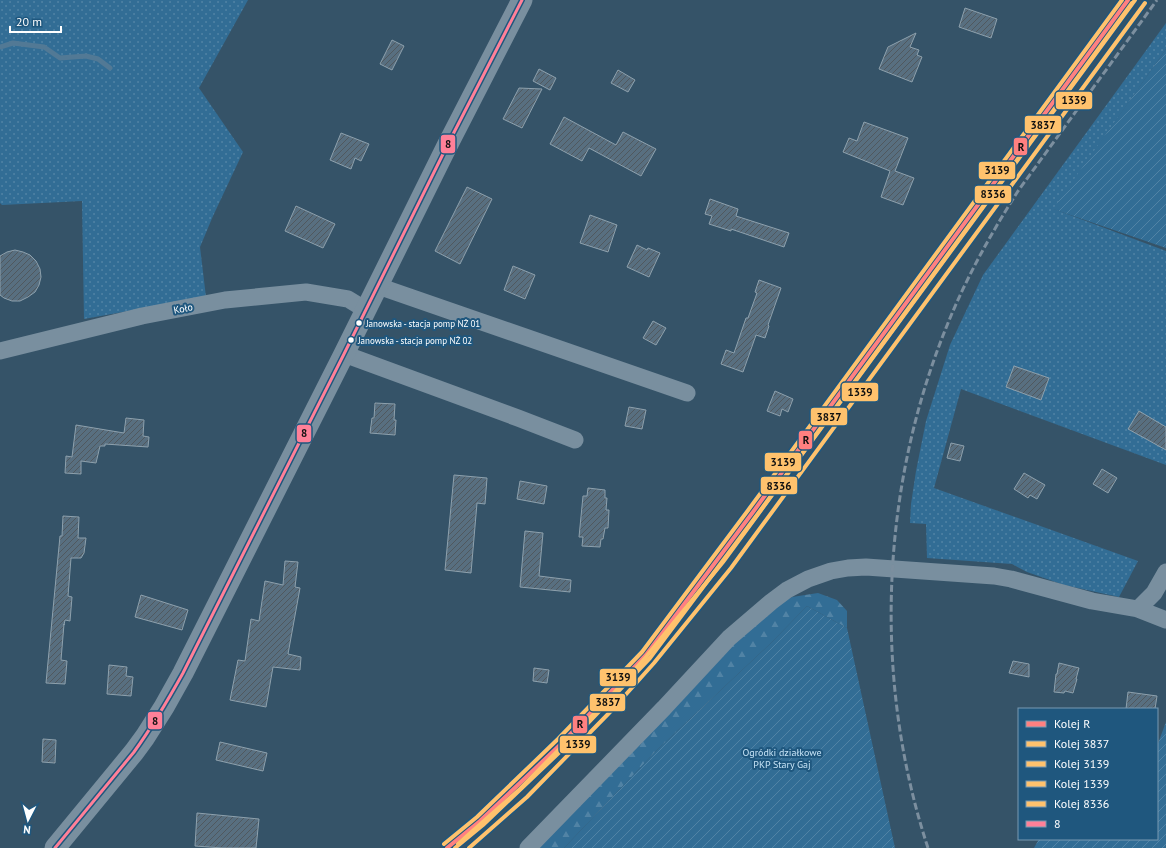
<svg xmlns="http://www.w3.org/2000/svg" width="1166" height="848" font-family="'PT Sans',sans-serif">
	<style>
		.grass { fill: url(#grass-dots) }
		.forest { fill: url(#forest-firs) }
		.garden { fill: url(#garden-furrows) }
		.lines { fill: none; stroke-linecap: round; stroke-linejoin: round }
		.stream { stroke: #527995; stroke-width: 5 }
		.building { fill: url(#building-hatch); stroke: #8ea1ad }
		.minor { stroke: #798f9f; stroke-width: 17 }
		.tertiary { stroke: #798f9f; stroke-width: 21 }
		.rail { stroke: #7c8f9f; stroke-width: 3; stroke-dasharray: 7 3; stroke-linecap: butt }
		.bus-1-casing { stroke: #1f577e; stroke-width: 6 }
		.bus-1 { stroke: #ff8098; stroke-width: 3 }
		.rail-1-casing { stroke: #1f577e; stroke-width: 7 }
		.rail-2-casing { stroke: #1f577e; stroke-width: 7 }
		.rail-3-casing { stroke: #1f577e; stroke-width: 7 }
		.rail-4-casing { stroke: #1f577e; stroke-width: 7 }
		.rail-5-casing { stroke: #1f577e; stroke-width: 7 }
		.rail-1 { stroke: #ff8080; stroke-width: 4 }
		.rail-2 { stroke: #ffc26d; stroke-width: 4 }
		.rail-3 { stroke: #ffc26d; stroke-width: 4 }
		.rail-4 { stroke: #ffc26d; stroke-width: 4 }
		.rail-5 { stroke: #ffc26d; stroke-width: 4 }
		.bus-dot { fill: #fff; stroke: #1f577e; stroke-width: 1.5 }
		.labels { text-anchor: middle; stroke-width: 4; stroke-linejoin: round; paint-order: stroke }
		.bus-label { font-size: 9px; fill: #fff; stroke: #1f577e; text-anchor: start }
		.street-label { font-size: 10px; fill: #fff; stroke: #1f577e }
		.park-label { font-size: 10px; fill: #c6e3f6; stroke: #1f577e }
		.line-badge { stroke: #1f577e; stroke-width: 1.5 }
		.pale-badge-label { font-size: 11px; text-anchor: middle; font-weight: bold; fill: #111 }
	</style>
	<defs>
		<pattern id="grass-dots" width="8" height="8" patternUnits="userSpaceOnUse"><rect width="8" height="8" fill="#326d95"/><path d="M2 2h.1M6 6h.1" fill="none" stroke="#5183a5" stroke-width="1.8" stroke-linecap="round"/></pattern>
		<pattern id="forest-firs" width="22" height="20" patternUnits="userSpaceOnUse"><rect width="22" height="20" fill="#326d95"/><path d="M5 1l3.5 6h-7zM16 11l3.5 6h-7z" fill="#5183a5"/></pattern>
		<pattern id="garden-furrows" width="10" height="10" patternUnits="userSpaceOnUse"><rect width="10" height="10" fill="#326d95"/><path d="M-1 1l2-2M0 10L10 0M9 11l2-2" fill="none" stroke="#5183a5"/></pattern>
		<pattern id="building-hatch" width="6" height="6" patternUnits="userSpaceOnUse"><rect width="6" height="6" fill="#586f80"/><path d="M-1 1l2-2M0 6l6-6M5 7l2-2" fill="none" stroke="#50585e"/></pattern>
	</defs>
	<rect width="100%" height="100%" fill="#355368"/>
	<!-- grass -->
	<path class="grass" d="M0,0H248L199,88L243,152L213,216L200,247L206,297L84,319L82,201L2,205L0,203Z
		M1166,23V49L1054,209L1166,251V465L961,389L934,488L1138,561L1119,597L1064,585L1027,572L1012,564L927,558L926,524L910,523L911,504L916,471L926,421L950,345L983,275Z"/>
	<!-- forest -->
	<path class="forest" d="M818,593L837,600L847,611V628L807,606L771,643L657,750L564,848H536L737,640L776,606L792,597Z"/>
	<!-- garden -->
	<path class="garden" d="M1166,49V248L1053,209Z
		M807,606L847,628L895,848H564L657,750L771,643Z
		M1166,722V848H1034L1039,839H1157V746Z"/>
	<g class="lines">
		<!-- stream -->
		<path class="stream" d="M0,47L13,43L44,47L60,58L86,56L98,59L110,68"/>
	</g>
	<!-- building -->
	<path class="building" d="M965,8L997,19L991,38L959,27Z
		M916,33L910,47L919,50L917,55L922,57L912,82L879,69L888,47Z
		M392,40L404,46L392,70L380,64Z
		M539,69L556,78L550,90L533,81Z
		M618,70L635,80L628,92L611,83Z
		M519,88L542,89L522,128L503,119Z
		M564,117L616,145L623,132L656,149L641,176L589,148L582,161L550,144Z
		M864,122L908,138L895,171L914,178L903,205L881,197L890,171L843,152L849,138L857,141Z
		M341,133L369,144L361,161L355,158L351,169L330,160Z
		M467,187L492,199L460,264L435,251Z
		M710,199L738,209L736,216L789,233L784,247L731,229V231L709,224L712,216L705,214Z
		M296,206L335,224L323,248L285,231Z
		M590,215L617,225L608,252L580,243Z
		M637,245L647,250L648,248L660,253L649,277L627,267Z
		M15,250L23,252L30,255L36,261L40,269L41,277L39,285L35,292L28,297L20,301H12L4,298L0,295V256L7,252Z
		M513,266L535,275L525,299L504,290Z
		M759,280L781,288L768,325L769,326L765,338L756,335L743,372L721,364L726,350L734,353L746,318H748L757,293L755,292Z
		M653,321L666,328L656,345L643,338Z
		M1014,366L1049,378L1041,400L1006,387Z
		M775,391L793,399L788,412L782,409L780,416L767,411Z
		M375,403L395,404L394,420H396L395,435L370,433L372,418H374Z
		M629,407L646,410L642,429L625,426Z
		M1139,411L1166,427V450L1128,429Z
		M126,418L144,420L143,436L149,437L148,447L105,444V446H100L96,463L81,461V474L65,473L66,456L72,457L76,425L124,433Z
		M951,443L964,446L960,461L947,458Z
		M1102,469L1117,478L1108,493L1093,484Z
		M1024,473L1045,485L1037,499L1030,495L1028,498L1014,489Z
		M454,475L487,478L485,504L477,503L471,573L445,570Z
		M520,481L547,486L544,504L517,499Z
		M588,488L605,490V498H607L606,510H609L608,528H605L603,539H601L600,547L582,546L583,537H579L583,496H587Z
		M63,516L79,517L78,538H86L84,553L81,558H71L68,596L72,597L70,621L65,620L64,625V624L61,660L67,661L65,684L46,683L60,536H62Z
		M525,531L543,533L539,576L571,580L570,592L520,587Z
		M285,561L298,562L295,587L300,588L288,654L301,657L300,670L273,667L266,707L230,700L238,660L245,661L251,619L259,621L265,581L283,585Z
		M141,595L188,610L182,630L135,617Z
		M1013,661L1029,664V677L1009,673Z
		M1059,663L1079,668L1076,679H1077L1073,693L1065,691L1064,693L1054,692L1056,674H1057Z
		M109,665L127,667L126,676L133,677L131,696L107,694Z
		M534,668L549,670L547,683L533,681Z
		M1128,692L1157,696L1155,709H1126Z
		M43,739L56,740L55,763L42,762Z
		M220,742L267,753L263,771L216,760Z
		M197,813L259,819L256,848H223L195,846Z"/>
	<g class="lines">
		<!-- minor -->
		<path class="minor" d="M378,286L687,393
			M0,351L142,316L225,300L306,292L348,299L366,310
			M344,354L518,418L575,440
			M1138,609L1154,593L1166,572
			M528,848L664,708L729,638L771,602L787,590L808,579L831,571L848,568L866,567L994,576L1011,579L1092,601L1138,609L1166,620"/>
		<!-- tertiary -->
		<path class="tertiary" d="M55,848L134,752L145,737L164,707L183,673L344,354L447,146L522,0"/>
		<!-- rail -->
		<path class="rail" d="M928,848C873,681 880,491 946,328C965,280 990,235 1018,191L1157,0"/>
		<!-- bus-1 casing -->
		<g class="bus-1-casing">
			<path id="bus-1" d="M55,848L134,752C152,727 168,700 183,673L344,354L447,146L522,0"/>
		</g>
		<!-- bus-1 -->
		<use href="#bus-1" class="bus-1"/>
		<!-- rail-1 casing -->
		<g class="rail-1-casing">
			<path id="rail-1" d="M447,848L480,821L562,743L646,655L753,512L1128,0"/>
		</g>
		<!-- rail-2 casing -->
		<g class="rail-2-casing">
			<path id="rail-2" d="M455,848L483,825L565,747L650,658L757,515L1132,3"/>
		</g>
		<!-- rail-3 casing -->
		<g class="rail-3-casing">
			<path id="rail-3" d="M444,844L477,817L558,739L642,652L749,509L1122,0"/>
		</g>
		<!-- rail-4 casing -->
		<g class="rail-4-casing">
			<path id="rail-4" d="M469,848L527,797L612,710L654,663L731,568L1145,3"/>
		</g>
		<!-- rail-5 casing -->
		<g class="rail-5-casing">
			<path id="rail-5" d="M458,844L520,789L604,704L646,657L723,562L1135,0"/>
		</g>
		<!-- rail-1 -->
		<use href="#rail-1" class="rail-1"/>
		<!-- rail-2 -->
		<use href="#rail-2" class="rail-2"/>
		<!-- rail-3 -->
		<use href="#rail-3" class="rail-3"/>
		<!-- rail-4 -->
		<use href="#rail-4" class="rail-4"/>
		<!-- rail-5 -->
		<use href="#rail-5" class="rail-5"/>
	</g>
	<!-- markers -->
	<g class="bus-dot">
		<circle cx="359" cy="323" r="3.5"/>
		<circle cx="351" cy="340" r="3.5"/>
	</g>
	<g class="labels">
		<!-- bus labels -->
		<g class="bus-label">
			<text x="366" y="327">Janowska - stacja pomp NŻ 01</text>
			<text x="358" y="344">Janowska - stacja pomp NŻ 02</text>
		</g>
		<!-- street labels -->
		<g class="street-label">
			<text transform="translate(183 308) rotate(-11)" y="4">Koło</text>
		</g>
		<!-- park labels -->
		<g class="park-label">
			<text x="782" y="756">Ogródki działkowe<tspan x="782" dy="12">PKP Stary Gaj</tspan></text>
		</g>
	</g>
	<g class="line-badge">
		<rect x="1055" y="91" width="38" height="19" rx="4" fill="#ffc26d"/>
		<rect x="1024" y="115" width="38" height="19" rx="4" fill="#ffc26d"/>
		<rect x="440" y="134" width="16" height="20" rx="4" fill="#ff8098"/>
		<rect x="1013" y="137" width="15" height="19" rx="4" fill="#ff8080"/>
		<rect x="978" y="161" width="38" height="19" rx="4" fill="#ffc26d"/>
		<rect x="974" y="185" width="38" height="19" rx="4" fill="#ffc26d"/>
		<rect x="841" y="382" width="38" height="20" rx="4" fill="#ffc26d"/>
		<rect x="810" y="407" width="38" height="19" rx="4" fill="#ffc26d"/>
		<rect x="296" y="424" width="16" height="19" rx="4" fill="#ff8098"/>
		<rect x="798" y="430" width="15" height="20" rx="4" fill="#ff8080"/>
		<rect x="764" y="452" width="38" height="20" rx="4" fill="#ffc26d"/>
		<rect x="760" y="476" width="38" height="19" rx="4" fill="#ffc26d"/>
		<rect x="599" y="668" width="38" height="19" rx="4" fill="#ffc26d"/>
		<rect x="589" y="693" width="37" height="19" rx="4" fill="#ffc26d"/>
		<rect x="147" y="711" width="16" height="19" rx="4" fill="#ff8098"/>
		<rect x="572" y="715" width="16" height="19" rx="4" fill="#ff8080"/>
		<rect x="559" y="735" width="38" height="19" rx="4" fill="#ffc26d"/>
	</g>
	<g class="pale-badge-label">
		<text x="1074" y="104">1339</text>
		<text x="1043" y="129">3837</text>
		<text x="448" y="148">8</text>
		<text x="1021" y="151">R</text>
		<text x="997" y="174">3139</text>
		<text x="993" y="198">8336</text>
		<text x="860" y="396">1339</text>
		<text x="829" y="421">3837</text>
		<text x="304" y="437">8</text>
		<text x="806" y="444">R</text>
		<text x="783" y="466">3139</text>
		<text x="779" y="490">8336</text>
		<text x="618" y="681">3139</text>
		<text x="608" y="706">3837</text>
		<text x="155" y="725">8</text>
		<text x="580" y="728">R</text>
		<text x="578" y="748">1339</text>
	</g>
	<!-- legend -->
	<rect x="1018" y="708" width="140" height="132" fill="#1f577e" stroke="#799ab2"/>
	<rect x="1026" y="721" width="20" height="6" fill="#ff8080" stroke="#799ab2"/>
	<text x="1054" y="728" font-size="12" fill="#ffffff">Kolej R</text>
	<rect x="1026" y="741" width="20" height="6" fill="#ffc26d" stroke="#799ab2"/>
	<text x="1054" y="748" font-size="12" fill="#ffffff">Kolej 3837</text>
	<rect x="1026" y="761" width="20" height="6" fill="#ffc26d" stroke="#799ab2"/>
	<text x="1054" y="768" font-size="12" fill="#ffffff">Kolej 3139</text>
	<rect x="1026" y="781" width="20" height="6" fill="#ffc26d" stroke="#799ab2"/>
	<text x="1054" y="788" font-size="12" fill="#ffffff">Kolej 1339</text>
	<rect x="1026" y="801" width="20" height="6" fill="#ffc26d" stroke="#799ab2"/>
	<text x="1054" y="808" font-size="12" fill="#ffffff">Kolej 8336</text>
	<rect x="1026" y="821" width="20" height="6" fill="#ff8098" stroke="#799ab2"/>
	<text x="1054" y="828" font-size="12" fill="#ffffff">8</text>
	<!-- north arrow -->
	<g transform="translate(28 820) rotate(186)" stroke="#1f577e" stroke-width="3" paint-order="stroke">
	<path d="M0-3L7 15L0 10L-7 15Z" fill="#ffffff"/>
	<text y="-6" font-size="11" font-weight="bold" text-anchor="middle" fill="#ffffff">N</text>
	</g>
	<!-- scale -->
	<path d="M10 26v6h51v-6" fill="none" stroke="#ffffff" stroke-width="2"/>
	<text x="16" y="26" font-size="12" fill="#ffffff" stroke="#1f577e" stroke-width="3" paint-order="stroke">20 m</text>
</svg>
